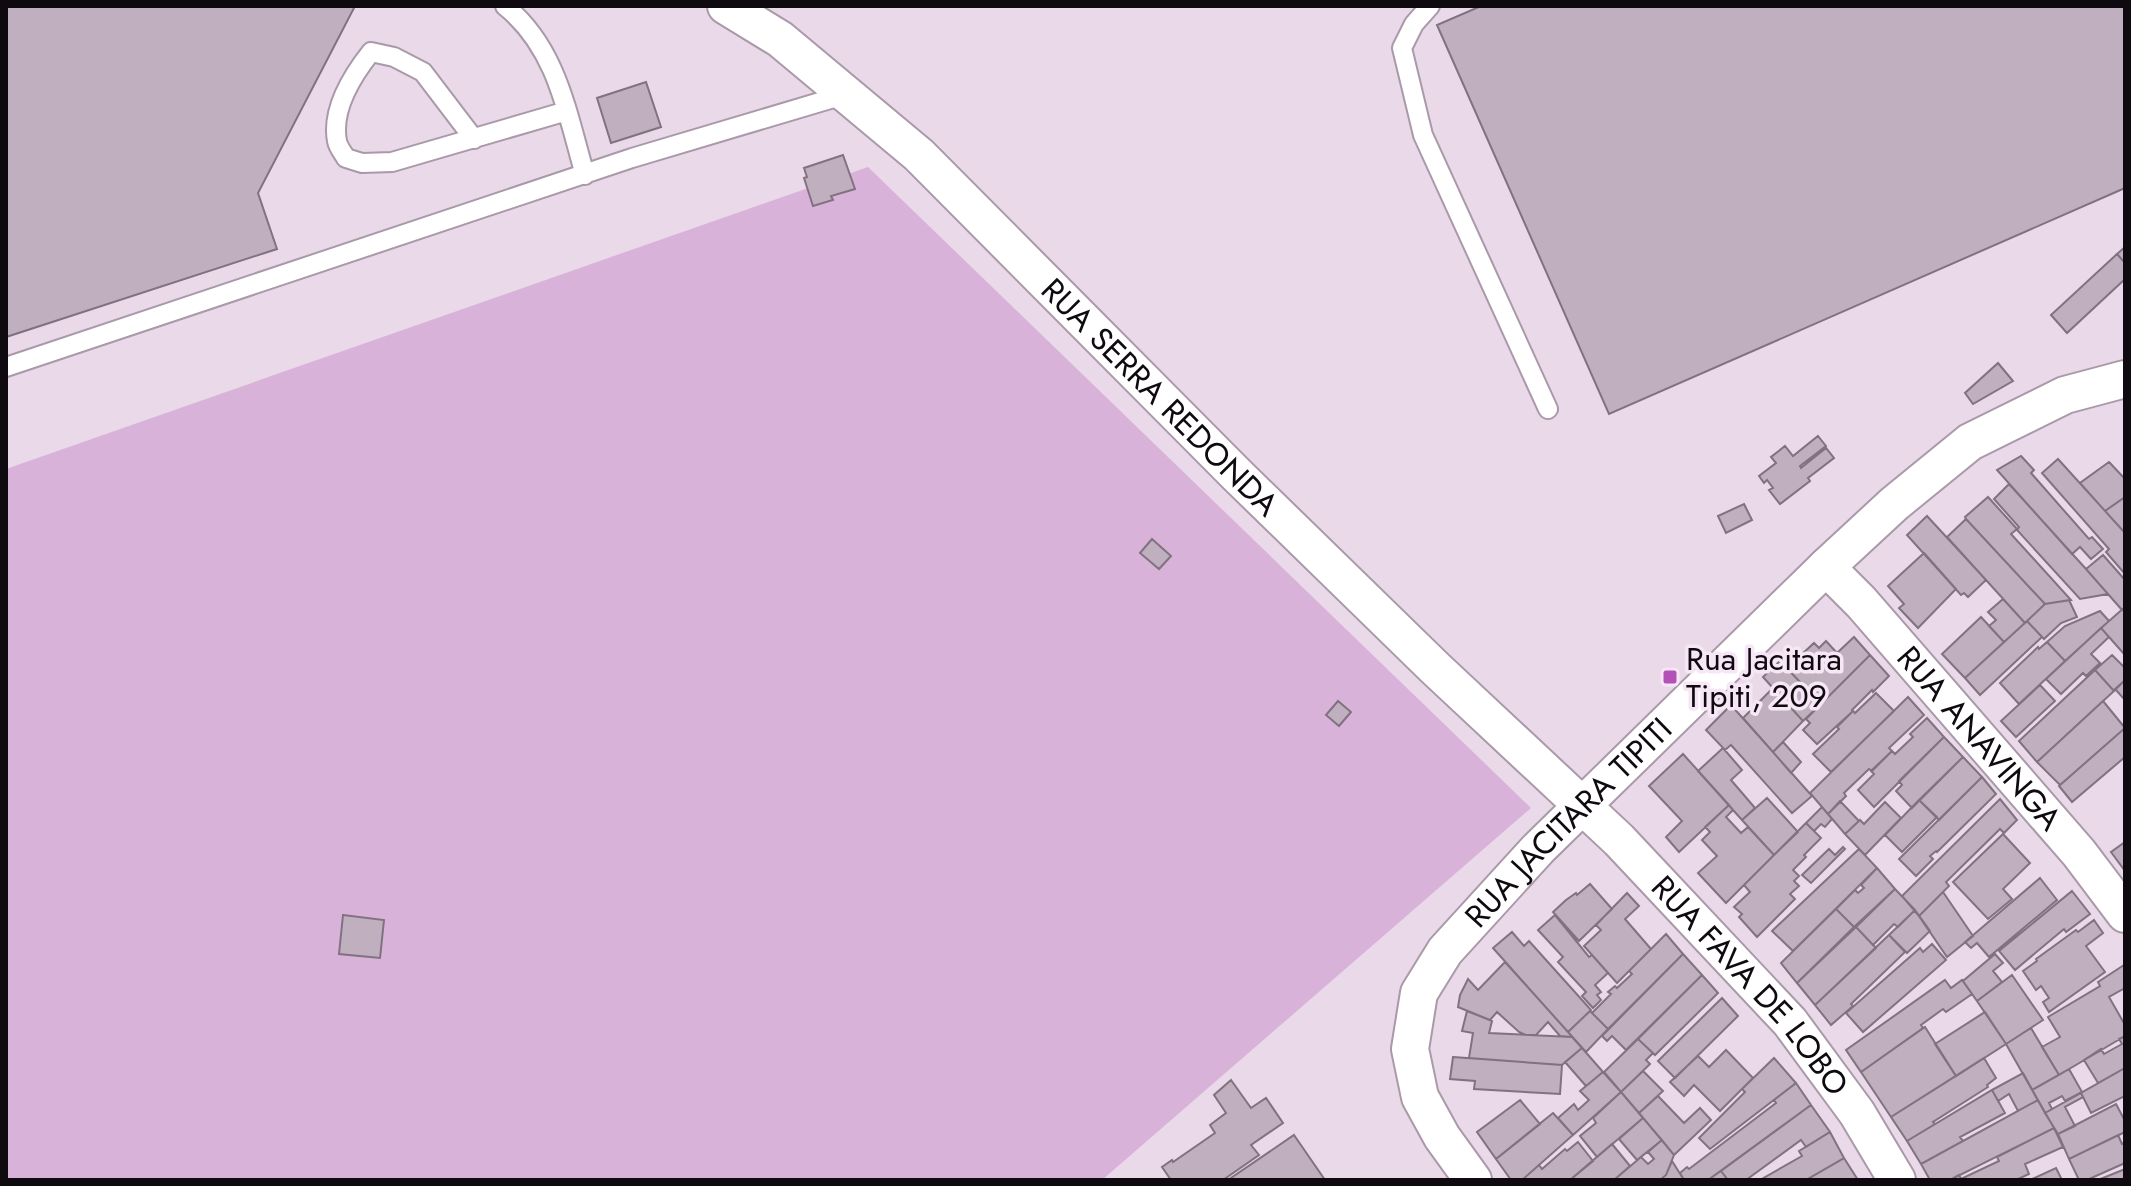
<svg xmlns="http://www.w3.org/2000/svg" width="2131" height="1186" font-family="Jost,sans-serif">
	<style>
		.green { fill: #d9b2d9 }
		.building { fill: #bfafbf; stroke: #817281; stroke-width: 2 }
		.lines { fill: none; stroke-linecap: round; stroke-linejoin: round }
		.lane-casing { stroke: #a999a9; stroke-width: 22 }
		.street-casing { stroke: #a999a9; stroke-width: 40 }
		.lane { stroke: #fff; stroke-width: 18 }
		.street { stroke: #fff; stroke-width: 36 }
		.poi-dot { fill: #b451b7; stroke: #f7e6f6; stroke-width: 3 }
		.labels { text-anchor: middle; stroke-width: 7; stroke-linejoin: round; paint-order: stroke }
		.street-label { font-size: 32px; fill: #0f0a0f; stroke: #f7e6f6 }
		.poi-label { font-size: 32px; fill: #0f0a0f; stroke: #f7e6f6; text-anchor: start }
	</style>
	<rect width="100%" height="100%" fill="#e9d9e9"/>
	<!-- green -->
	<path class="green" d="M868,167L1531,808L1102,1180H6V469Z"/>
	<!-- building -->
	<path class="building" d="M6,6H350L354,8L258,193L277,249L6,337Z
		M1481,6H2125V188L1609,414L1437,25Z
		M646,82L661,127L611,143L597,98Z
		M843,155L855,189L831,196L833,200L813,206L804,178L807,177L804,168Z
		M2125,247V263L2117,254Z
		M2117,254L2125,263V279L2067,333L2051,315Z
		M1998,363L2013,381L1973,404L1965,393Z
		M1818,436L1826,446L1800,466L1801,468L1826,448L1834,458L1808,478L1810,481L1780,504L1769,490L1773,488L1767,480L1764,483L1759,476L1776,463L1771,457L1785,446L1793,456Z
		M2021,456L2034,470L2031,473L2089,539L2092,537L2103,549L2091,559L2080,547L2072,554L1997,470Z
		M2058,459L2125,533V574L2106,552L2109,549L2042,473Z
		M2109,462L2125,479V497L2105,511L2080,483Z
		M2009,484L2086,569L2108,594L2080,599L2017,530L2019,527L1994,499Z
		M1988,497L2017,529L2011,534L2071,600L2045,604L1966,519L1965,517Z
		M2125,497V533L2105,511Z
		M1744,504L1752,520L1726,533L1718,516Z
		M1927,516L1986,580L1968,597L1964,593L1961,595L1907,535Z
		M1966,519L2045,604L2025,623L1947,537Z
		M1152,539L1171,556L1159,569L1140,553Z
		M1924,553L1956,589L1918,628L1899,608L1904,604L1888,586Z
		M2103,555L2125,580V607L2122,610L2086,569Z
		M2003,599L2025,623L2004,642L1989,626L1996,620L1988,612Z
		M2069,600L2077,617L2061,623L2044,639L2027,621L2045,604Z
		M2125,607V655L2101,628Z
		M2100,611L2109,621L2065,661L2047,642L2065,626Z
		M1981,617L2004,642L1965,678L1942,654Z
		M2027,621L2042,637L1980,695L1965,678Z
		M2101,628L2109,637L2091,654L2100,663L2086,676L2083,673L2061,694L2046,679Z
		M1854,637L1870,655L1821,704L1780,661L1792,648L1800,656L1814,643L1819,648L1826,641L1837,653Z
		M2047,642L2065,661L2019,704L2000,683L2038,647L2039,649Z
		M1870,655L1889,676L1873,692L1872,690L1852,710L1853,711L1817,744L1803,730L1810,723L1806,719Z
		M2112,655L2125,668V680L2114,691L2095,670Z
		M1780,661L1821,704L1803,721L1763,677Z
		M2095,670L2114,691L2037,762L2019,741Z
		M2125,680V700L2115,689Z
		M2040,685L2055,701L2016,737L2001,721Z
		M1773,688L1803,721L1773,752L1743,718Z
		M1876,693L1894,711L1831,772L1813,754L1839,729L1837,727L1853,711L1855,713Z
		M1908,697L1924,715L1889,748L1892,751L1872,771L1869,769L1844,793L1846,796L1828,814L1810,793Z
		M1338,701L1351,712L1339,726L1326,715Z
		M2103,701L2125,728L2060,785L2037,762Z
		M1731,705L1812,796L1792,813L1731,745L1725,750L1706,730Z
		M1927,718L1944,737L1874,807L1858,790L1874,774L1871,771L1892,751L1895,754L1913,737L1910,734Z
		M2125,728V757L2072,802L2059,786Z
		M1944,737L1963,757L1912,808L1896,791L1902,785L1899,781Z
		M1783,742L1801,762L1791,773L1773,752Z
		M1723,748L1742,770L1731,780L1755,808L1742,820L1698,771Z
		M1683,754L1729,805L1679,852L1666,837L1682,821L1649,786Z
		M1963,757L1982,777L1939,820L1919,800Z
		M1982,777L1996,794L1937,852L1936,851L1930,856L1933,859L1916,876L1899,859Z
		M1767,798L1798,832L1774,855L1742,820Z
		M2000,799L2017,820L2004,833L2000,829L1946,882L1949,886L1919,916L1902,896Z
		M1919,800L1937,817L1902,852L1885,835Z
		M1840,801L1859,821L1845,834L1828,814Z
		M1885,802L1901,818L1865,855L1845,834L1860,820L1864,824Z
		M1729,805L1733,810L1726,817L1741,833L1748,827L1774,855L1726,903L1698,873L1717,856L1702,840L1710,832L1705,827Z
		M1822,807L1832,819L1825,827L1821,824L1814,831L1806,823Z
		M1806,823L1821,838L1804,855L1806,857L1793,870L1799,876L1794,881L1799,886L1790,894L1795,899L1757,937L1739,917L1742,914L1734,907L1750,892L1744,885Z
		M2003,834L2030,863L2003,889L2012,899L1988,919L1953,882Z
		M2125,842V871L2111,852Z
		M1843,847L1845,849L1811,883L1802,875L1829,849L1835,855Z
		M1859,849L1877,868L1793,951L1772,931Z
		M1877,868L1895,889L1854,927L1836,909L1855,890L1858,893L1864,888L1861,885Z
		M2040,878L2057,900L1989,957L1977,943L1971,948L1965,942Z
		M1590,884L1612,909L1579,941L1553,912L1566,900L1576,893L1577,895Z
		M1895,889L1915,910L1898,927L1894,924L1873,945L1856,927Z
		M2072,891L2090,914L2066,932L2064,929L2015,970L1999,951Z
		M1943,892L1973,936L1947,957L1919,916Z
		M1627,893L1639,906L1625,919L1651,949L1617,983L1584,946L1601,930L1596,925Z
		M1836,909L1854,927L1797,983L1781,963Z
		M1915,910L1930,931L1907,953L1889,935Z
		M343,915L384,920L380,958L339,954Z
		M1555,915L1589,957L1592,955L1608,973L1595,985L1601,992L1597,995L1601,1000L1593,1008L1582,996L1586,992L1558,962L1563,957L1538,930Z
		M2094,920L2103,933L2086,946L2105,972L2049,1012L2043,1002L2049,998L2041,986L2036,990L2023,971L2037,961L2036,959L2076,930L2078,932Z
		M1856,927L1876,948L1815,1005L1797,983Z
		M1512,932L1524,946L1529,941L1591,1010L1568,1032L1493,948Z
		M1666,934L1683,954L1608,1029L1592,1013L1611,994L1608,992L1615,986L1617,988L1632,974L1629,971Z
		M1889,935L1905,952L1851,1004L1853,1006L1831,1025L1815,1005Z
		M1932,944L1946,960L1863,1032L1846,1013L1920,948L1923,952Z
		M1683,954L1702,975L1626,1050L1612,1036L1607,1041L1602,1036Z
		M1995,954L2003,963L1993,971L2002,982L1977,1001L1963,981Z
		M1505,962L1568,1032L1572,1037L1560,1036L1548,1022L1536,1035H1526L1519,1032L1497,1012L1490,1020L1458,1007L1460,995L1468,979L1478,990Z
		M2124,965L2125,988L2109,997L2125,1025V1036L2059,1075L2042,1047L2060,1037L2048,1017L2100,986L2098,982Z
		M1702,975L1718,993L1655,1055L1638,1039Z
		M2012,975L2043,1020L2006,1044L1977,1001Z
		M1945,980L1951,988L1962,980L1972,994L1946,1012L1943,1009L1921,1025L1923,1028L1861,1072L1846,1050Z
		M1722,998L1738,1016L1675,1078L1658,1061Z
		M1467,1011L1492,1021L1489,1033L1572,1037L1582,1048L1562,1065L1469,1058L1473,1033L1462,1031Z
		M1590,1011L1608,1029L1586,1052L1568,1032Z
		M1985,1012L2006,1044L1956,1076L1935,1044Z
		M1925,1027L1956,1076L1891,1117L1861,1072Z
		M2031,1028L2059,1075L2032,1090L2006,1044Z
		M2125,1036V1068L2098,1083L2084,1060L2101,1049L2104,1054L2122,1044L2119,1039Z
		M1638,1039L1653,1053L1646,1060L1650,1064L1621,1092L1604,1072Z
		M1582,1048L1603,1072L1586,1086L1565,1062Z
		M1726,1050L1753,1078L1720,1111L1694,1085L1684,1096L1670,1082L1698,1056L1709,1067Z
		M1453,1057L1562,1065L1560,1094L1474,1089L1475,1081L1450,1079Z
		M1774,1058L1796,1083L1710,1149L1699,1138L1745,1092L1742,1089Z
		M1984,1058L1996,1078L1987,1085L1988,1087L1933,1122L1935,1124L1907,1141L1891,1117Z
		M2125,1068V1096L2091,1113L2081,1093Z
		M2069,1069L2082,1092L2065,1101L2062,1096L2049,1103L2052,1109L2045,1113L2032,1090Z
		M1643,1071L1663,1091L1639,1113L1621,1092Z
		M1603,1072L1621,1092L1573,1135L1558,1118L1574,1104L1578,1110L1589,1100L1580,1091Z
		M2023,1073L2038,1100L2018,1111L2009,1094L1998,1101L1992,1090Z
		M1231,1080L1251,1108L1266,1098L1283,1123L1251,1145L1259,1155L1223,1180H1171L1162,1167L1172,1160L1173,1162L1215,1133L1210,1125L1226,1113L1214,1095Z
		M1796,1083L1811,1105L1708,1180H1684L1680,1173L1687,1167L1689,1169L1776,1103L1774,1100Z
		M1992,1090L2005,1113L1960,1137L1963,1141L1921,1164L1907,1141Z
		M1621,1092L1643,1118L1597,1157L1580,1136L1596,1123L1593,1118Z
		M2081,1093L2083,1097L2065,1107L2075,1126L2058,1134L2045,1113Z
		M1658,1096L1684,1123L1700,1108L1711,1120L1674,1155L1639,1113Z
		M1520,1100L1540,1124L1496,1159L1477,1132Z
		M2038,1100L2054,1128L1950,1180H1930L1921,1164Z
		M2116,1104L2125,1121V1132L2069,1159L2058,1134Z
		M1811,1105L1830,1132L1806,1147L1801,1140L1746,1180H1728L1721,1171Z
		M1553,1113L1573,1135L1522,1180H1511L1496,1159Z
		M1643,1118L1662,1140L1637,1160L1619,1139Z
		M2054,1128L2063,1147L2025,1164L2029,1174L2016,1180H1950L1959,1175L1961,1179L1999,1161L1997,1157Z
		M1830,1132L1844,1158L1806,1180H1760L1802,1156L1799,1151Z
		M1294,1135L1325,1180H1228Z
		M2118,1135L2122,1144L2125,1142V1163L2087,1180H2079L2069,1159Z
		M1662,1140L1674,1155L1666,1175L1660,1180H1614L1641,1157L1648,1164L1654,1159L1648,1152Z
		M1578,1142L1593,1161L1570,1180H1522L1539,1165L1542,1169L1565,1149L1567,1151Z
		M1612,1144L1630,1166L1614,1180H1570Z
		M1844,1158L1858,1180H1806Z
		M1672,1161L1684,1180H1660L1666,1175Z
		M2056,1168L2062,1180H2030Z
		M2125,1169V1180H2098Z
		M1721,1171L1728,1180H1708Z"/>
	<g class="lines">
		<!-- lane casing -->
		<g class="lane-casing">
			<path id="lane" d="M505,6C557,48 567,113 585,175
				M1430,6L1414,24L1402,48L1423,135L1548,409
				M474,139L423,72L394,57L371,52C352,76 331,109 337,141C338,147 343,153 346,158L362,163L392,162L567,111
				M6,367L632,158L847,94"/>
		</g>
		<!-- street casing -->
		<g class="street-casing">
			<g id="street">
				<path id="s1" d="M726,6L780,39L919,155L1237,475L1435,668L1619,840L1790,1022L1857,1113L1897,1180"/>
				<path id="s2" d="M1826,567L1861,602L2079,853L2125,914"/>
				<path id="s3" d="M1473,1180L1442,1137L1420,1097L1410,1049L1419,993L1445,951L1538,849L1826,567L1894,504L1970,442L2065,395L2125,379"/>
			</g>
		</g>
		<!-- lane -->
		<use href="#lane" class="lane"/>
		<!-- street -->
		<use href="#street" class="street"/>
	</g>
	<!-- markers -->
	<rect class="poi-dot" x="1662" y="669" width="16" height="16" rx="4"/>
	<g class="labels">
		<!-- street labels -->
		<g class="street-label">
			<text dy="11" stroke="none"><textPath href="#s1" startOffset="586">RUA SERRA REDONDA</textPath></text>
			<text dy="11" stroke="none"><textPath href="#s2" startOffset="230">RUA ANAVINGA</textPath></text>
			<text dy="11" stroke="none"><textPath href="#s3" startOffset="432">RUA JACITARA TIPITI</textPath></text>
			<text dy="11" stroke="none"><textPath href="#s1" startOffset="1420">RUA FAVA DE LOBO</textPath></text>
		</g>
		<!-- poi labels -->
		<g class="poi-label">
			<text x="1686" y="670">Rua Jacitara<tspan x="1686" dy="37">Tipiti, 209</tspan></text>
		</g>
	</g>
	<!-- border -->
	<rect width="2131" height="1186" fill="none" stroke="#0f0a0f" stroke-width="16"/>
</svg>
